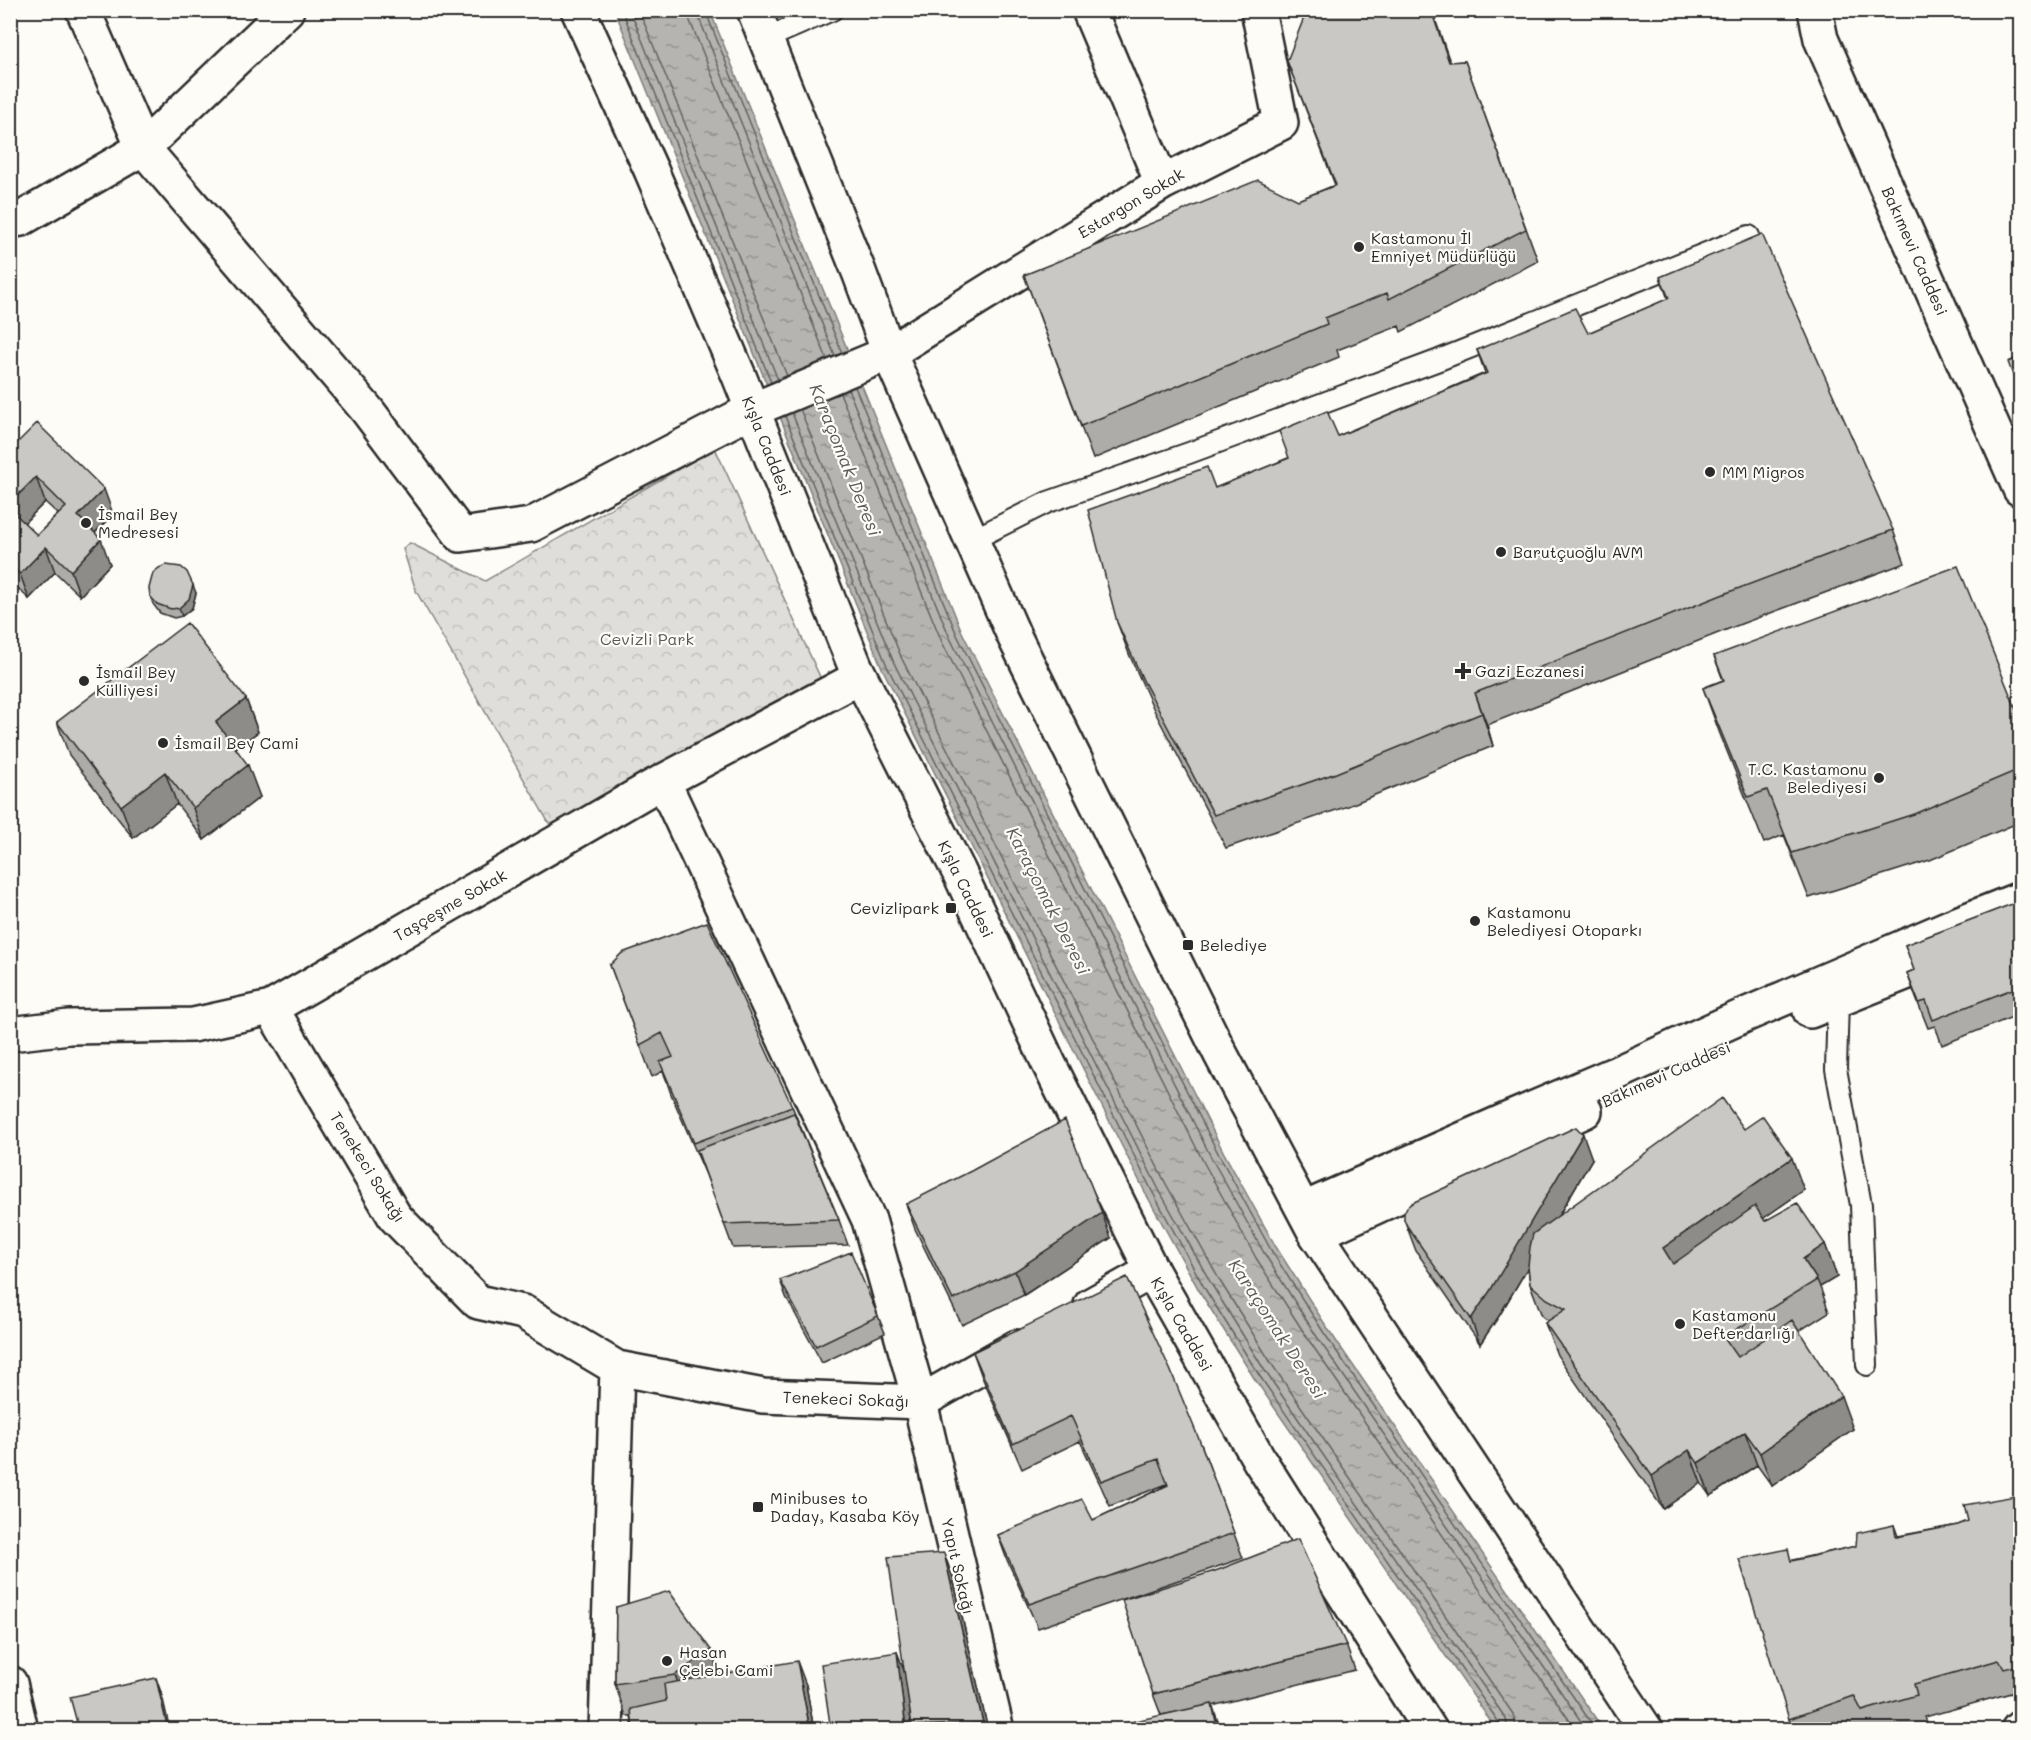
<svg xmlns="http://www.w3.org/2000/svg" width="2031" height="1740" font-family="Mali,sans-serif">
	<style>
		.forest { fill: url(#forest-crowns); stroke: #858482; stroke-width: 1.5 }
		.water { fill: url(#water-ripples); stroke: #7e7d7b; stroke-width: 1.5 }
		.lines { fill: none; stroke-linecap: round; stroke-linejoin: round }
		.shore { stroke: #626261; stroke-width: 1.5 }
		.service-casing { stroke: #2b2b2b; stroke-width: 24 }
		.minor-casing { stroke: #2b2b2b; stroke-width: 38 }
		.secondary-casing { stroke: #2b2b2b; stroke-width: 38 }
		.primary-casing { stroke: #2b2b2b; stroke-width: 38 }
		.service { stroke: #fdfcf7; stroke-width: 20 }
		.minor { stroke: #fdfcf7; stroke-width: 33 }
		.secondary { stroke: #fdfcf7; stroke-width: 33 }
		.primary { stroke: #fdfcf7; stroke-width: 33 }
		.wall { fill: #adaca9; stroke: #2b2b2b; stroke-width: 1.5; fill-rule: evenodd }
		.shaded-wall { fill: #8d8c89; stroke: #2b2b2b; stroke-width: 1.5 }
		.building { fill: #c9c8c4; stroke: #2b2b2b; stroke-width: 1.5 }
		.poi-dot { fill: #2b2b2b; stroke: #fdfcf7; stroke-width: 2 }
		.labels { text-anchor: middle; stroke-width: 4.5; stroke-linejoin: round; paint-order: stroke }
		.street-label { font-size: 16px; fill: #2b2b2b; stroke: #fdfcf7 }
		.poi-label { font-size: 16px; fill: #2b2b2b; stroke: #fdfcf7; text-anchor: start }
		.park-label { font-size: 16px; fill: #585857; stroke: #fdfcf7 }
		.water-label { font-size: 18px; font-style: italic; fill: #5b5b5a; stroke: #fdfcf7 }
	</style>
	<defs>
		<pattern id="forest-crowns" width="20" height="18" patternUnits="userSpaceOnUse" patternTransform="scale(1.5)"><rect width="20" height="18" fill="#dfdeda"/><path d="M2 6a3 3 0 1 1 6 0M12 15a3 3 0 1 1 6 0" fill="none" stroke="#c0bfbb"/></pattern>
		<pattern id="water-ripples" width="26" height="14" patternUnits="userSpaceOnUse" patternTransform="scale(1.5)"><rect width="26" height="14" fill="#b5b4b1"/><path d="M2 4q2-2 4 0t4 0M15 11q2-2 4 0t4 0" fill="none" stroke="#939390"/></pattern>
	</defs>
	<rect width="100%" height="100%" fill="#fdfcf7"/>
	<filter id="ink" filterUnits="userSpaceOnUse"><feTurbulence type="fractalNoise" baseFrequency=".0167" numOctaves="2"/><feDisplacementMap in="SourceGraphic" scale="12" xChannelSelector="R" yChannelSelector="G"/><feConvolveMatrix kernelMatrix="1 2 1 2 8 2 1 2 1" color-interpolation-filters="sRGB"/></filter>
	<g filter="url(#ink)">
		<!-- forest -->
		<path class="forest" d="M715,448L826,690L558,839L416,591L403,549L410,543L485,581Z"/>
		<!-- water -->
		<path class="water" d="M615,11H710L962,632L1224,1153L1276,1247L1328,1329L1603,1729H1496L1254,1378L1200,1292L1146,1194L882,668Z"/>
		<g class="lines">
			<!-- shore -->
			<path class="shore" d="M622,10L771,382
				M630,10L778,380
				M639,10L787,376
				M688,10L690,21L827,359
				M697,10L699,18L835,356
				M705,10L842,353
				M855,387L957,635L1219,1155L1271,1250L1324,1333L1596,1730
				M848,389L950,638L1212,1159L1264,1253L1317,1337L1587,1730
				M840,393L942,642L1204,1163L1256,1258L1310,1342L1576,1730
				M800,409L902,659L1166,1184L1220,1281L1273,1366L1513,1714L1517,1730
				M792,413L894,663L1158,1188L1212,1285L1265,1371L1506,1719L1508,1730
				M785,416L887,666L1152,1191L1205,1289L1259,1375L1500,1724L1501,1730"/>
			<!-- service casing -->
			<g class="service-casing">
				<path id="service" d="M765,39L832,10
					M972,540L1048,502L1189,453L1439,360L1749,236
					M1838,1000L1836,1069L1861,1205L1867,1365"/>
			</g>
			<!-- minor casing -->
			<g class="minor-casing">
				<path id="minor" d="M83,10L143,148L367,410L461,535L531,525L752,410L889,353L1162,183L1281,123L1258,10
					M1089,10L1162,183
					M1815,10L1821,39L2020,489
					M10,221L21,219L143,148L287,10
					M663,781L869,1220L920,1402L997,1730
					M271,1008L395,1217L478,1302L523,1312L617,1368L763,1396L920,1402L1017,1347
					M1810,1011L2020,927
					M10,1034L69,1027L193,1025L271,1008L654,786L860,677
					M1304,1209L1511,1118L1617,1073L1745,1015L1952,926L2020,899
					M1316,1234L1585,1111
					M1091,1305L1152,1271
					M606,1730L617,1368
					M2018,1730L2020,1728"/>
			</g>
			<!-- secondary casing -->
			<g class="secondary-casing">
				<path id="secondary" d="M10,1683L21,1730"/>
			</g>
			<!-- primary casing -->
			<g class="primary-casing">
				<path id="primary" d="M578,10L651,170L739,376L855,666L959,872L1049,1064L1152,1271L1260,1461L1430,1730
					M754,10L859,272L889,353L1015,638L1220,1053L1316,1234L1646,1730"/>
			</g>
			<!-- service -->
			<use href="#service" class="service"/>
			<!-- minor -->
			<use href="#minor" class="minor"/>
			<!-- secondary -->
			<use href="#secondary" class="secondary"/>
			<!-- primary -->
			<use href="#primary" class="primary"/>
		</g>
		<!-- wall -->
		<path class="wall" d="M1432,10L1450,62L1465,61L1538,261L1401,332L1399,326L1337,350L1339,357L1093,459L1024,275L1298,200L1335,185L1287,61Z
			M1660,277L1893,530L1905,563L1741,624L1487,725L1493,746L1348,806L1226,848L1155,712L1129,654L1117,622L1215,488L1288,458L1338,436L1485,373L1477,350L1588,333L1668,299Z
			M10,450L113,514L95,533L110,564L80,596L55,572L29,599L10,581ZM45,502L58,514L37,535L24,523Z
			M196,593L192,608L182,616L174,618L160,613L153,604L150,596Z
			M1714,656L2020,719V822L1930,860L1809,898L1784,835L1764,843L1720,734L1703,688L1723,680Z
			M246,699L258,732L236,748L260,797L204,840L177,804L133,838L69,755L57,722Z
			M2020,901V1014L1942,1045L1935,1026L1928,1028L1916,998L1907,973L1914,970L1905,945Z
			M610,965L792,1106L839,1220L848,1245L733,1248L706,1175L671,1094L663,1071L652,1077Z
			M1744,1129L1804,1190L1763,1218L1765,1221L1825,1244L1837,1277L1820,1287L1829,1312L1799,1331L1853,1429L1772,1486L1757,1465L1710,1496L1701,1483L1663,1509L1557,1355L1545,1323L1548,1321L1542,1316L1530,1284L1528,1267L1499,1316L1480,1344L1416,1251L1404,1219L1592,1159L1559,1215Z
			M906,1204L1111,1238L1024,1295L962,1325L915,1229Z
			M780,1280L878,1316L885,1333L822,1363L786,1297Z
			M973,1352L1201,1444L1243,1558L1038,1628L1007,1560L998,1535L1093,1520L1168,1485L1167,1484L1110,1506L1080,1441L1022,1469L982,1377Z
			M2015,1496L2020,1511V1701L2016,1702L2011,1693L1925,1717L1929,1727L1921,1730H1866V1728L1862,1730H1792L1789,1719L1792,1560L1856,1546L1894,1525L1898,1536L1958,1525L1968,1521Z
			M953,1578L988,1730H913L910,1710L912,1730H831L897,1652L904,1671Z
			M616,1607L719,1674L806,1685L814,1730H633L631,1716H626L615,1684Z
			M1346,1645L1355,1670L1212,1706L1161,1715L1153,1694Z"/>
		<!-- shaded-wall -->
		<path class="shaded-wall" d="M36,477L45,502L16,531L10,515V503Z
			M104,489L113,514L87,541L78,516Z
			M101,539L110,564L80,596L71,571Z
			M46,547L55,572L29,599L20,574Z
			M193,585L196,593L192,608L182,616L179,608Z
			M1475,693L1487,725L1493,746L1482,713Z
			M246,699L258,732L227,754L216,722Z
			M10,743L14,752L10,754Z
			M248,765L260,797L204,840L193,808Z
			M165,772L177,804L133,838L121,806Z
			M1583,1134L1592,1159L1499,1316L1480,1344L1471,1319Z
			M1792,1158L1804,1190L1675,1280L1663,1248Z
			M1102,1213L1111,1238L1024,1295L1015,1271Z
			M1825,1244L1837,1277L1820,1287L1817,1280L1803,1259Z
			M1841,1396L1853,1429L1772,1486L1760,1453Z
			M1745,1432L1757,1465L1710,1496L1698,1463Z
			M1689,1450L1701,1483L1663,1509L1652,1476Z
			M2015,1496L2020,1511V1519Z
			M944,1553L953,1578L988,1730H985L983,1723Z
			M711,1650L722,1683L687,1707L675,1675Z
			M897,1652L906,1676L912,1730H906Z
			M797,1661L806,1685L814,1730H810Z
			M156,1678L162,1695L170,1730H168Z
			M10,1703L16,1730H13L10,1716Z
			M1212,1704L1221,1730H1218Z"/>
		<!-- building -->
		<path class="building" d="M1307,10H1431L1449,62L1465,61L1526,229L1389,299L1387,293L1325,318L1327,324L1081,426L1024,275L1258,180L1298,200L1336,185L1287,61Z
			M1762,234L1893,530L1729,592L1475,693L1482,713L1336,773L1214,815L1143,680L1117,622L1088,510L1207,467L1215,488L1289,458L1279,431L1327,411L1338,436L1487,373L1477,350L1575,308L1588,333L1669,298L1660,277Z
			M2020,331V349L2014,334Z
			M2020,357V394L2008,362Z
			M37,423L104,489L78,516L101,539L71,571L46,547L20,574L10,565V509L37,535L66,507L36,477L10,503V450Z
			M166,565L181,567L187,572L193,585L189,599L179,608L171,609L157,604L150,596L149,588L153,573L159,568Z
			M1958,566L2020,719V769L1914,814L1792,853L1767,790L1748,797L1703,688L1724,680L1714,656Z
			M187,623L246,699L216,722L248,765L193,808L165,772L121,806L57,722Z
			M2020,901V986L1933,1020L1926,1001L1919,1003L1907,973L1914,970L1905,945Z
			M707,922L792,1106L694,1143L660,1062L673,1057L662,1033L640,1045L610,965L622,953Z
			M1722,1098L1744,1129L1763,1116L1792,1158L1663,1248L1673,1264L1755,1206L1765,1221L1797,1203L1825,1244L1803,1259L1817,1280L1724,1337L1738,1357L1792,1320L1841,1396L1760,1453L1745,1432L1698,1463L1689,1450L1652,1476L1545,1323L1566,1309L1547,1299L1530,1284L1528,1266L1530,1247L1533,1234Z
			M794,1113L839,1220L724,1224L697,1150Z
			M1065,1120L1102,1213L1015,1271L953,1300L906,1204L971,1171Z
			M1576,1127L1583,1134L1490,1291L1471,1319L1407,1226L1404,1219V1213L1407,1207L1412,1203Z
			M851,1252L878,1316L816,1346L780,1280Z
			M1127,1277L1170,1369L1201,1444L1234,1533L1029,1604L998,1535L1082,1499L1093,1520L1168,1485L1158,1459L1101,1481L1071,1416L1013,1444L973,1352Z
			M2015,1496L2020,1519V1665L2004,1669L1999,1660L1914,1684L1917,1695L1862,1711L1854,1696L1789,1719L1739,1559L1788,1549L1791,1561L1856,1546L1857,1533L1894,1525L1896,1537L1958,1525L1968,1521L1964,1505Z
			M1298,1539L1346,1645L1153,1694L1122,1600L1218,1570Z
			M944,1553L983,1723L912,1726L888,1557Z
			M669,1591L711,1650L675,1675L615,1684L616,1607Z
			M897,1652L906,1730H831L821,1664Z
			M797,1661L810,1730H633L631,1709L666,1701L664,1684Z
			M156,1678L168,1730H79L70,1697Z
			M1212,1704L1218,1730H1127L1126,1723Z
			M10,1716L13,1730H10Z"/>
	</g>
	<!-- markers -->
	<g class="poi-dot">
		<circle cx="1359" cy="247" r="6"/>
		<circle cx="1710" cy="472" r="6"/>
		<circle cx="86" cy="523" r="6"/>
		<circle cx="1501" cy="552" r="6"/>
		<path d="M1460 662h6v6h6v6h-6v6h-6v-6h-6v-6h6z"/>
		<circle cx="84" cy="681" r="6"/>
		<circle cx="163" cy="743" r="6"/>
		<circle cx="1879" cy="778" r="6"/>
		<rect x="945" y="902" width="12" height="12" rx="3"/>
		<circle cx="1475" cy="921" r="6"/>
		<rect x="1182" y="939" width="12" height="12" rx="3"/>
		<circle cx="1680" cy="1324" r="6"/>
		<rect x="752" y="1501" width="12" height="12" rx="3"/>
		<circle cx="667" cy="1661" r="6"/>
	</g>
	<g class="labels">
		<!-- street labels -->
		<g class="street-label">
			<text transform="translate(1131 203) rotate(-31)" y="6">Estargon Sokak</text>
			<text transform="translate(1915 251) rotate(66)" y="6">Bakımevi Caddesi</text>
			<text transform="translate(767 446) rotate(68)" y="6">Kışla Caddesi</text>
			<text transform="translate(966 889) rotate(64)" y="6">Kışla Caddesi</text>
			<text transform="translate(450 905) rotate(-30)" y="6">Taşçeşme Sokak</text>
			<text transform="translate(1666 1074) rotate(-24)" y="6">Bakımevi Caddesi</text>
			<text transform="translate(368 1167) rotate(58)" y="6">Tenekeci Sokağı</text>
			<text transform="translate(1182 1324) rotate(60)" y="6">Kışla Caddesi</text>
			<text transform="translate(846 1399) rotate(2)" y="6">Tenekeci Sokağı</text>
			<text transform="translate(958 1566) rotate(77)" y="6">Yapıt Sokağı</text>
		</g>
		<!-- poi labels -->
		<g class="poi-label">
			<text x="1371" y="244">Kastamonu İl<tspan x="1371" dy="18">Emniyet Müdürlüğü</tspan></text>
			<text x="1722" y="478">MM Migros</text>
			<text x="98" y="520">İsmail Bey<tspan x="98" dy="18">Medresesi</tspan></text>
			<text x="1513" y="558">Barutçuoğlu AVM</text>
			<text x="1475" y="677">Gazi Eczanesi</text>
			<text x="96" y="678">İsmail Bey<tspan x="96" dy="18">Külliyesi</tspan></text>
			<text x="175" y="749">İsmail Bey Cami</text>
			<text x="1867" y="775" text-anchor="end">T.C. Kastamonu<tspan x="1867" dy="18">Belediyesi</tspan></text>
			<text x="939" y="914" text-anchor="end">Cevizlipark</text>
			<text x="1487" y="918">Kastamonu<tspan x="1487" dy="18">Belediyesi Otoparkı</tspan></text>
			<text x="1200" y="951">Belediye</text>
			<text x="1692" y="1321">Kastamonu<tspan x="1692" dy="18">Defterdarlığı</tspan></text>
			<text x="770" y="1504">Minibuses to<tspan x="770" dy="18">Daday, Kasaba Köy</tspan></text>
			<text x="679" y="1658">Hasan<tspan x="679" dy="18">Çelebi Cami</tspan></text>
		</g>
		<!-- park labels -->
		<g class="park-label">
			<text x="647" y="645">Cevizli Park</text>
		</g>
		<!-- water labels -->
		<g class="water-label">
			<text transform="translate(845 460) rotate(68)" y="6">Karaçomak Deresi</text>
			<text transform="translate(1048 901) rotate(63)" y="6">Karaçomak Deresi</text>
			<text transform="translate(1277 1329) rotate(57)" y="6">Karaçomak Deresi</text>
		</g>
	</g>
	<!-- margin -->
	<rect width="2031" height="1740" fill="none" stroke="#fdfcf7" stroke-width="36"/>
	<rect x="18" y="18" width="1995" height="1704" fill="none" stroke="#2b2b2b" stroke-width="2" filter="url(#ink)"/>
</svg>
